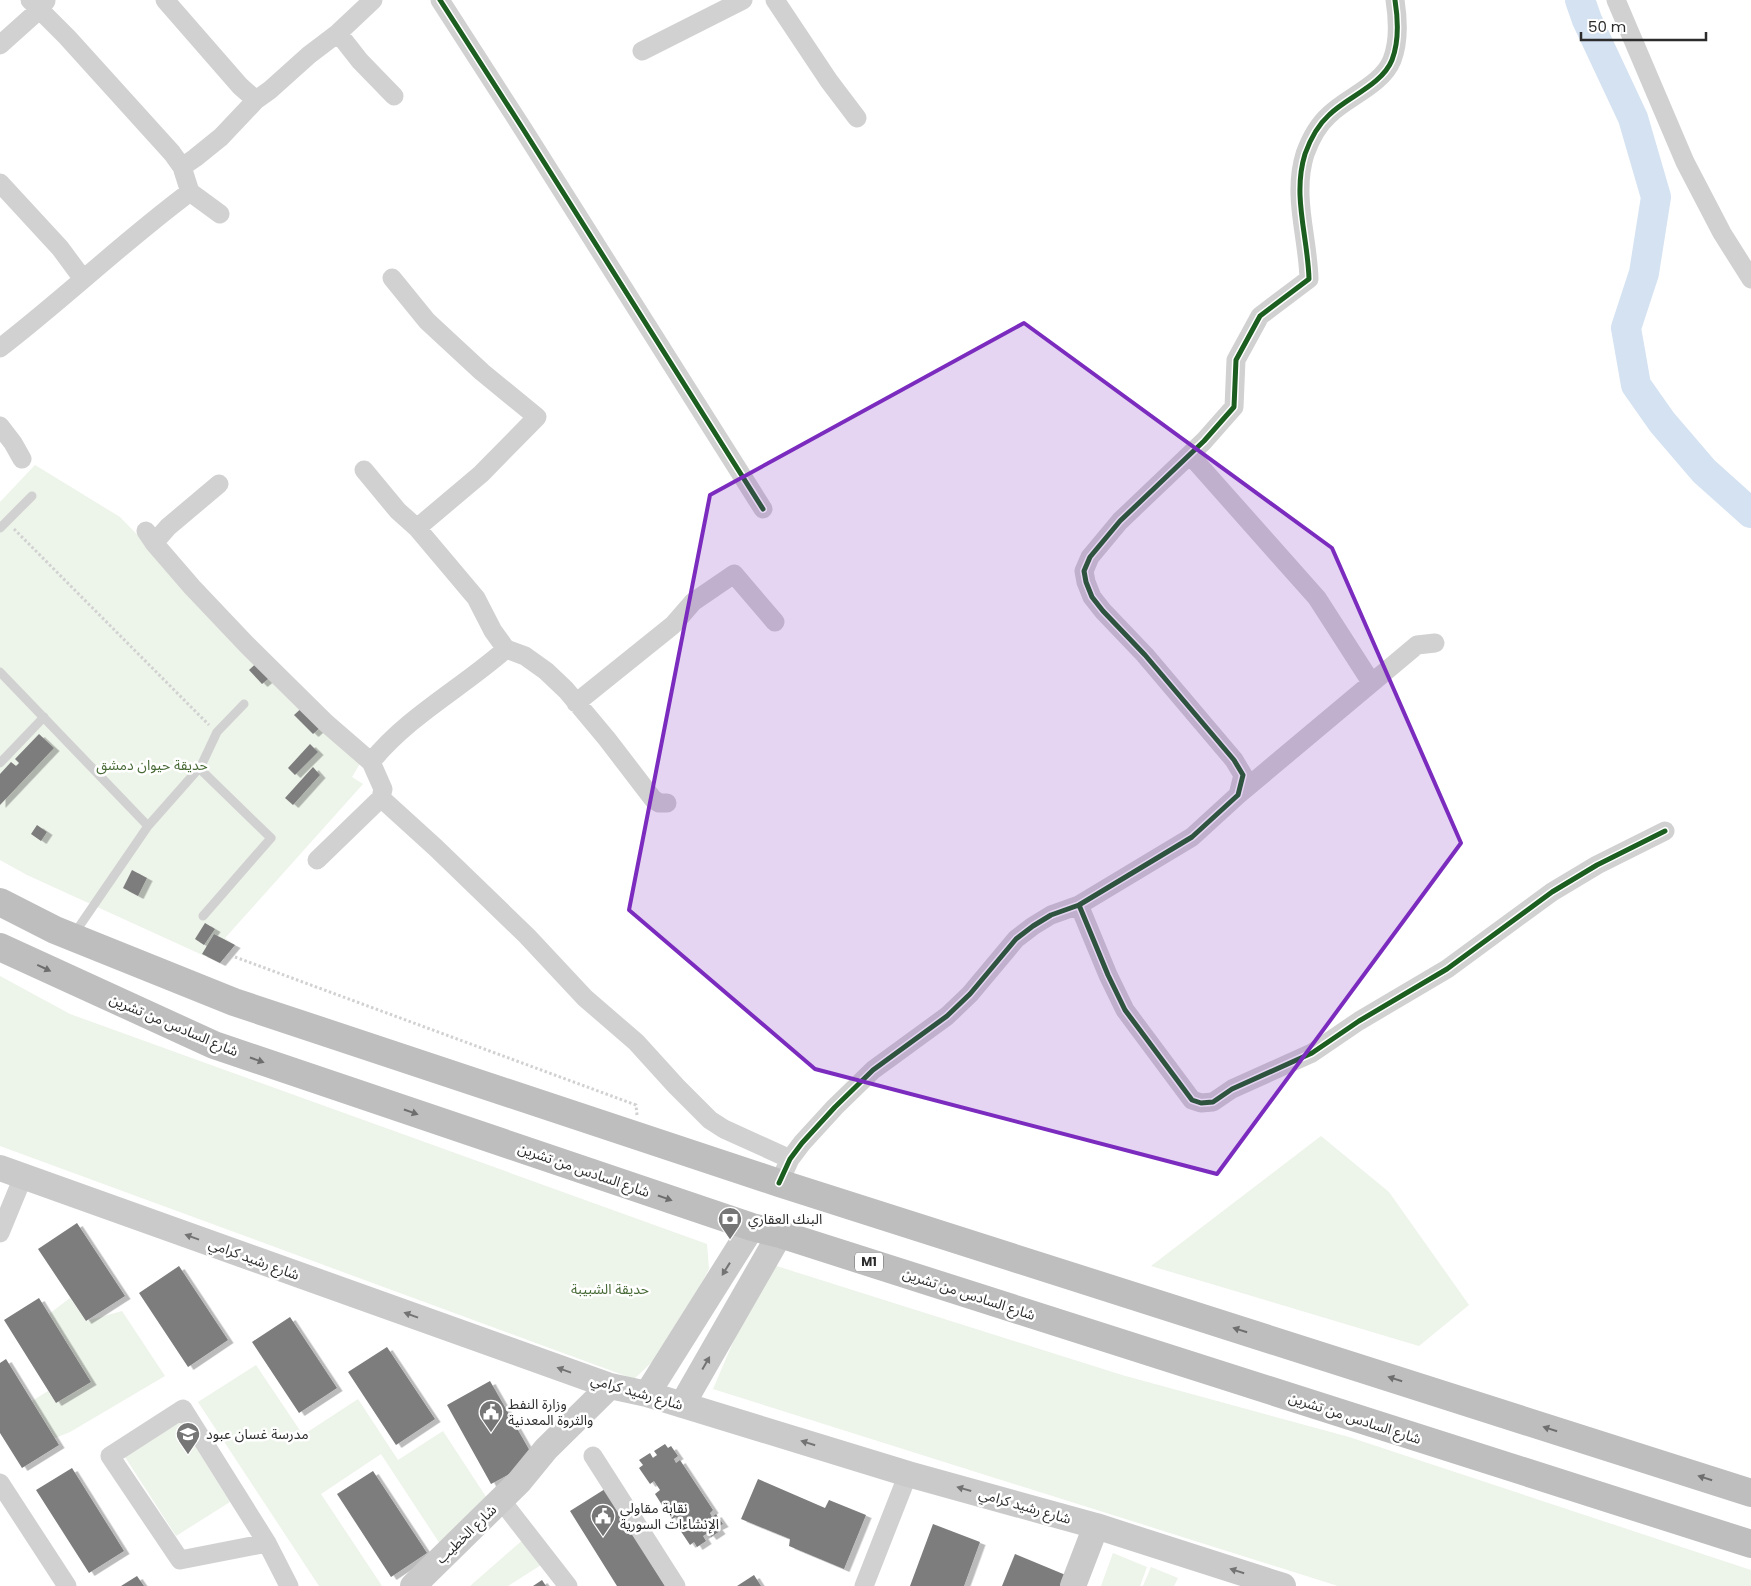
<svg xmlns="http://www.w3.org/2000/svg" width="1751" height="1586" font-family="Poppins,'Noto Sans Arabic',sans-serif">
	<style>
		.green { fill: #edf4e9 }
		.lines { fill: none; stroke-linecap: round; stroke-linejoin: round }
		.river { stroke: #d4e2f2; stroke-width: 30 }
		.building { fill: #7d7d7d; filter: url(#shadow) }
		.path { stroke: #d1d1d1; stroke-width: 3; stroke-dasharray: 2.5 2.5; stroke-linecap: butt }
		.lane { stroke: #d1d1d1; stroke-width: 9 }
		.street { stroke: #d1d1d1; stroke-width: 19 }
		.secondary { stroke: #cacaca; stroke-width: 26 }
		.highway { stroke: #bebebe; stroke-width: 28 }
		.cycleway-casing { stroke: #fff; stroke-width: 8 }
		.cycleway { stroke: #1b5e20; stroke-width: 5 }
		.oneway { fill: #6e6e6e }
		.oneway2 { fill: #737373 }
		.marked { fill: #7b2cbf; fill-opacity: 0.2; stroke: #7b2cbf; stroke-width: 4; stroke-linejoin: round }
		.labels { text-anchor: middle; stroke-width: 5; stroke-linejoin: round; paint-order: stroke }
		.shield { fill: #fff; stroke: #6b6b6b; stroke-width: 1 }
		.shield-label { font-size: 12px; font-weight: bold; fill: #2c2c2c }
		.park-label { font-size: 14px; fill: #486a36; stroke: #fff }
		.street-label { font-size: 14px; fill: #2c2c2c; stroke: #fff }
		.poi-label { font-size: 14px; fill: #2c2c2c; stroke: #fff; text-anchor: start }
	</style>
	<defs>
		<filter id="shadow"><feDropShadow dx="5.5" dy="3" stdDeviation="0" flood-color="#0004"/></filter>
	</defs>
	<rect width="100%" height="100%" fill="#fff"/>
	<!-- green -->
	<path class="green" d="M35,465L120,517L184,583L361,762L352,777L363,784L225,938L235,945L220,963L27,875L0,860V502Z
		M0,976L70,1014L707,1244L709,1269L667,1348L634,1379L0,1146Z
		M1321,1136L1389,1192L1469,1305L1419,1346L1151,1266Z
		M767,1263L1122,1375L1349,1437L1751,1570V1586H1338L713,1389Z
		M70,1298L86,1321L122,1311L165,1376L70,1432L55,1438L32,1401L48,1391L56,1403L91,1382L49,1314Z
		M256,1365L303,1435L358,1399L398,1460L443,1431L494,1509L440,1544L381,1454L321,1494L382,1586H319L198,1402Z
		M180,1422L230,1502L176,1536L125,1457Z
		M525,1538L541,1565L508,1586H470Z
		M1113,1553L1147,1567L1140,1586H1101Z
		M1151,1567L1178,1578L1174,1586H1143Z"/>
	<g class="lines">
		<!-- river -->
		<path class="river" d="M1580,0L1587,20L1633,118L1656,197L1644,273L1626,328L1636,385L1662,422L1704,471L1751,513"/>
	</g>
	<!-- building -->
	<path class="building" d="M261,659L274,674L262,684L249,670Z
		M305,705L323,725L313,734L294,715Z
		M39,734L54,748L0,805V774L11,762L16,766L19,763L15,759Z
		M310,744L318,752L295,775L288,768Z
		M313,767L320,775L293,805L285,798Z
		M37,825L47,832L41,841L31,834Z
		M132,870L147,878L138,896L123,888Z
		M205,923L215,929L204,945L195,939Z
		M214,934L235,945L220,963L202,954Z
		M77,1223L125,1296L86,1321L38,1249Z
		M179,1266L228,1340L188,1367L139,1293Z
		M39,1298L91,1382L56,1403L4,1320Z
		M290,1317L337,1388L299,1413L252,1342Z
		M387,1347L435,1419L396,1445L348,1372Z
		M6,1359L59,1445L22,1468L0,1433V1363Z
		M490,1381L535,1460L491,1484L447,1405Z
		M665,1444L668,1448L671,1446L678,1456L674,1459L676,1463L680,1460L713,1510L710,1513L712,1517L716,1514L723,1524L717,1527L720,1531L711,1537L708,1533L703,1536L706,1541L697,1547L694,1542L690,1545L678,1527L681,1524L676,1517L672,1519L666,1510L670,1508L666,1502L662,1505L655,1494L660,1490L654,1481L650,1484L639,1468L643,1465L639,1460L650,1453L653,1458L657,1455L654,1451Z
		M72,1468L124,1551L89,1573L36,1490Z
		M373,1471L427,1553L391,1577L337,1494Z
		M758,1479L825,1508L829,1500L866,1515L844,1569L789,1546L790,1539L741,1519Z
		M605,1489L665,1586H617L570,1511Z
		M933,1524L980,1542L964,1586H910Z
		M1015,1554L1068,1576L1064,1586H1002Z
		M754,1575L761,1586H737Z
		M137,1576L144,1586H121Z
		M542,1580L546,1586H533Z"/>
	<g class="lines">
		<!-- path -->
		<path class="path" d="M14,529L209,725
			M235,957L636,1105L637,1115"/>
		<!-- lane -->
		<path class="lane" d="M0,528L32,496
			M0,672L148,826L74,934
			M0,763L44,717
			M199,768L271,838L203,916
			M148,826L201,766L217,732L244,704"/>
		<!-- street -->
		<path class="street" d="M30,0L67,37L172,153L182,167L190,192L220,214
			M165,0L240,86L256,100
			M440,0L523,129L763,509
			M775,0L829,81L857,118
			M1616,0L1685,162L1722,233L1751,279
			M338,33L360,61L394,96
			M0,45L39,10L46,1
			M642,51L743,0
			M182,167L195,158L221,137L256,100L270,90L309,55L338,33L373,0
			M0,183L60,248L83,279
			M392,278L427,321L482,372L537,417L481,474L417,528
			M0,348C65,298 124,241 190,192
			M0,426L13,443L22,459
			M1190,455L1317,598L1371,682
			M364,470L398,511L417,528L476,598L493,631L506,649L525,656L546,671L566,690L607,739L653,799L659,803H667
			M146,531L154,543L192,587L247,645L326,723L371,762L383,789L381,798L317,860
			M154,543L168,527L219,484
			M576,703L673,625L693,602L734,574L775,622
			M371,762C408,716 462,688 506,649
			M1238,795L1417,645L1435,643
			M381,798L436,848L527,936L585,998L636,1042L676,1086L710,1120L724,1129L790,1159
			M1079,905L1108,975L1125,1010L1192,1100L1201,1103L1213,1102L1232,1089L1312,1053L1359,1021L1447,969L1552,892L1597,865L1665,831
			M779,1183L790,1159L802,1143L835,1107L873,1070L947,1016L970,994L1016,939L1033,926L1051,915L1079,905L1192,837L1238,795L1243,775L1234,760L1145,655L1103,611L1092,597L1086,582L1084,571L1090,557L1120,521L1204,441L1234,407L1236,360L1260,316L1309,279C1308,237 1292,196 1305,154C1310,140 1318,125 1329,115C1347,97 1382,85 1392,60C1399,42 1398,19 1395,0
			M0,1233L23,1177
			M593,1456L676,1586
			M0,1483L67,1586
			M501,1500L568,1586
			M267,1543L180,1560L110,1456L183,1409L267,1543L289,1586
			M864,1586L908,1474"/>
		<!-- secondary -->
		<path class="secondary" d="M0,1168L610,1386L647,1394L908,1474L1096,1526L1283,1586
			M647,1394L752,1227
			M682,1405L780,1234
			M413,1586L519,1482L546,1449L610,1386
			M1073,1586L1096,1526"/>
		<!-- highway -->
		<path class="highway" d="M0,902L55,930L234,1002L779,1183L1751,1493
			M0,947L214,1045L752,1227L780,1234L1751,1544"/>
		<!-- cycleway casing -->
		<g class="cycleway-casing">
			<path id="cycleway" d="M440,0L523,129L763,509
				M1079,905L1108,975L1125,1010L1192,1100L1201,1103L1213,1102L1232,1089L1312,1053L1359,1021L1447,969L1552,892L1597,865L1665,831
				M779,1183L790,1159L802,1143L835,1107L873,1070L947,1016L970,994L1016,939L1033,926L1051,915L1079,905L1192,837L1238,795L1243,775L1234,760L1145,655L1103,611L1092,597L1086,582L1084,571L1090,557L1120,521L1204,441L1234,407L1236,360L1260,316L1309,279C1308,237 1292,196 1305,154C1310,140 1318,125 1329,115C1347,97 1382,85 1392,60C1399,42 1398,19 1395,0"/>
		</g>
		<!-- cycleway -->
		<use href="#cycleway" class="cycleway"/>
	</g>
	<!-- one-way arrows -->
	<defs><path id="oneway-solid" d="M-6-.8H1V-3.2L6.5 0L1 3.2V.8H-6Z" transform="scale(1.25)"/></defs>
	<g class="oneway">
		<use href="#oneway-solid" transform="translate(44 968) rotate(25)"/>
		<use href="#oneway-solid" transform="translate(257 1060) rotate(19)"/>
		<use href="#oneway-solid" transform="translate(411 1112) rotate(19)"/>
		<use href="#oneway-solid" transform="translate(665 1198) rotate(19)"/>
		<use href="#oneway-solid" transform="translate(1240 1330) rotate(-162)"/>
		<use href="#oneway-solid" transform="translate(1395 1379) rotate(-162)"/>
		<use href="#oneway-solid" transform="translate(1550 1429) rotate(-162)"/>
		<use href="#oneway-solid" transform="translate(1705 1478) rotate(-162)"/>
	</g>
	<g class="oneway2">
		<use href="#oneway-solid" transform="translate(192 1237) rotate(-160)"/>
		<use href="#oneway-solid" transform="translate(726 1269) rotate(122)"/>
		<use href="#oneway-solid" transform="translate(411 1315) rotate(-160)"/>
		<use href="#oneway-solid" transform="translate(706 1363) rotate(-60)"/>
		<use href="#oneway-solid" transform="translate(564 1370) rotate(-160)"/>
		<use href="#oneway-solid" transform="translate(808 1443) rotate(-163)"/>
		<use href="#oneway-solid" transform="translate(964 1489) rotate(-164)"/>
		<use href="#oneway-solid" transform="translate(1237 1571) rotate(-162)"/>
	</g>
	<!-- marked area -->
	<path class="marked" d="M1024,323L1332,548L1461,843L1217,1174L815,1069L629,910L710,495Z"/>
	<!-- icons -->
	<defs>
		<g id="bank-pin" transform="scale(1.25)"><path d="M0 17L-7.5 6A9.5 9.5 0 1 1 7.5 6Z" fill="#767676" stroke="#fff"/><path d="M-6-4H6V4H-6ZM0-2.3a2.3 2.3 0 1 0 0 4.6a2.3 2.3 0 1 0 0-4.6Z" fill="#fff"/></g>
		<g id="civic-pin" transform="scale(1.25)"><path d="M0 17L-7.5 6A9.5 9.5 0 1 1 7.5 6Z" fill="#767676" stroke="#fff"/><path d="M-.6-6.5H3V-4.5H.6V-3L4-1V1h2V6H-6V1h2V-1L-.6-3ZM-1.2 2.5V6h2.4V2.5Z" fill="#fff"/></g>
		<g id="school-pin" transform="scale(1.25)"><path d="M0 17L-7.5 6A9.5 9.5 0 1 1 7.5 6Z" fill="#767676" stroke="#fff"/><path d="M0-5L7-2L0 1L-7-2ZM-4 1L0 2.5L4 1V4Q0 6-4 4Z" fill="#fff"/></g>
	</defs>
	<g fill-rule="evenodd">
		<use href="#bank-pin" x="730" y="1219"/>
		<use href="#civic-pin" x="491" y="1412"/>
		<use href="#school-pin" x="188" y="1434"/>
		<use href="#civic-pin" x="603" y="1516"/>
	</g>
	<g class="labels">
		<!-- shield labels -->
		<rect class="shield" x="855" y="1252.5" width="28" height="19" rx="4"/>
		<g class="shield-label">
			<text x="869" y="1266">M1</text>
		</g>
		<!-- park labels -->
		<g class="park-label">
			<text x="152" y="770">حديقة حيوان دمشق</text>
			<text x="610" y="1294">حديقة الشبيبة</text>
		</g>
		<!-- street labels -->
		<g class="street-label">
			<text transform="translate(174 1025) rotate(23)" y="5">شارع السادس من تشرين</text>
			<text transform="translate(584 1170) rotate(19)" y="5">شارع السادس من تشرين</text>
			<text transform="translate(254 1259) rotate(20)" y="5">شارع رشيد كرامي</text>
			<text transform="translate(969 1294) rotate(18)" y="5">شارع السادس من تشرين</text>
			<text transform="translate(637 1392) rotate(16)" y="5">شارع رشيد كرامي</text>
			<text transform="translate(1355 1418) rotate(18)" y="5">شارع السادس من تشرين</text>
			<text transform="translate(1025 1506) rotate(16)" y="5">شارع رشيد كرامي</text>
			<text transform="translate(466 1534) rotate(-44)" y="5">شارع الخطيب</text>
		</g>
		<!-- poi labels -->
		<g class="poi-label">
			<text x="748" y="1224">البنك العقاري</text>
			<text x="508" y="1409">وزارة النفط<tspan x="508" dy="16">والثروة المعدنية</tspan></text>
			<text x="206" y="1439">مدرسة غسان عبود</text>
			<text x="620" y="1513">نقابة مقاولي<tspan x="620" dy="16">الإنشاءات السورية</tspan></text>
		</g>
	</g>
	<!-- scale -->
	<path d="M1581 32v8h125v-8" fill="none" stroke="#2c2c2c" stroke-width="2.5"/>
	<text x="1588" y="32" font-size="15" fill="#2c2c2c" stroke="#ffffff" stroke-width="4" paint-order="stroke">50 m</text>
</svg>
